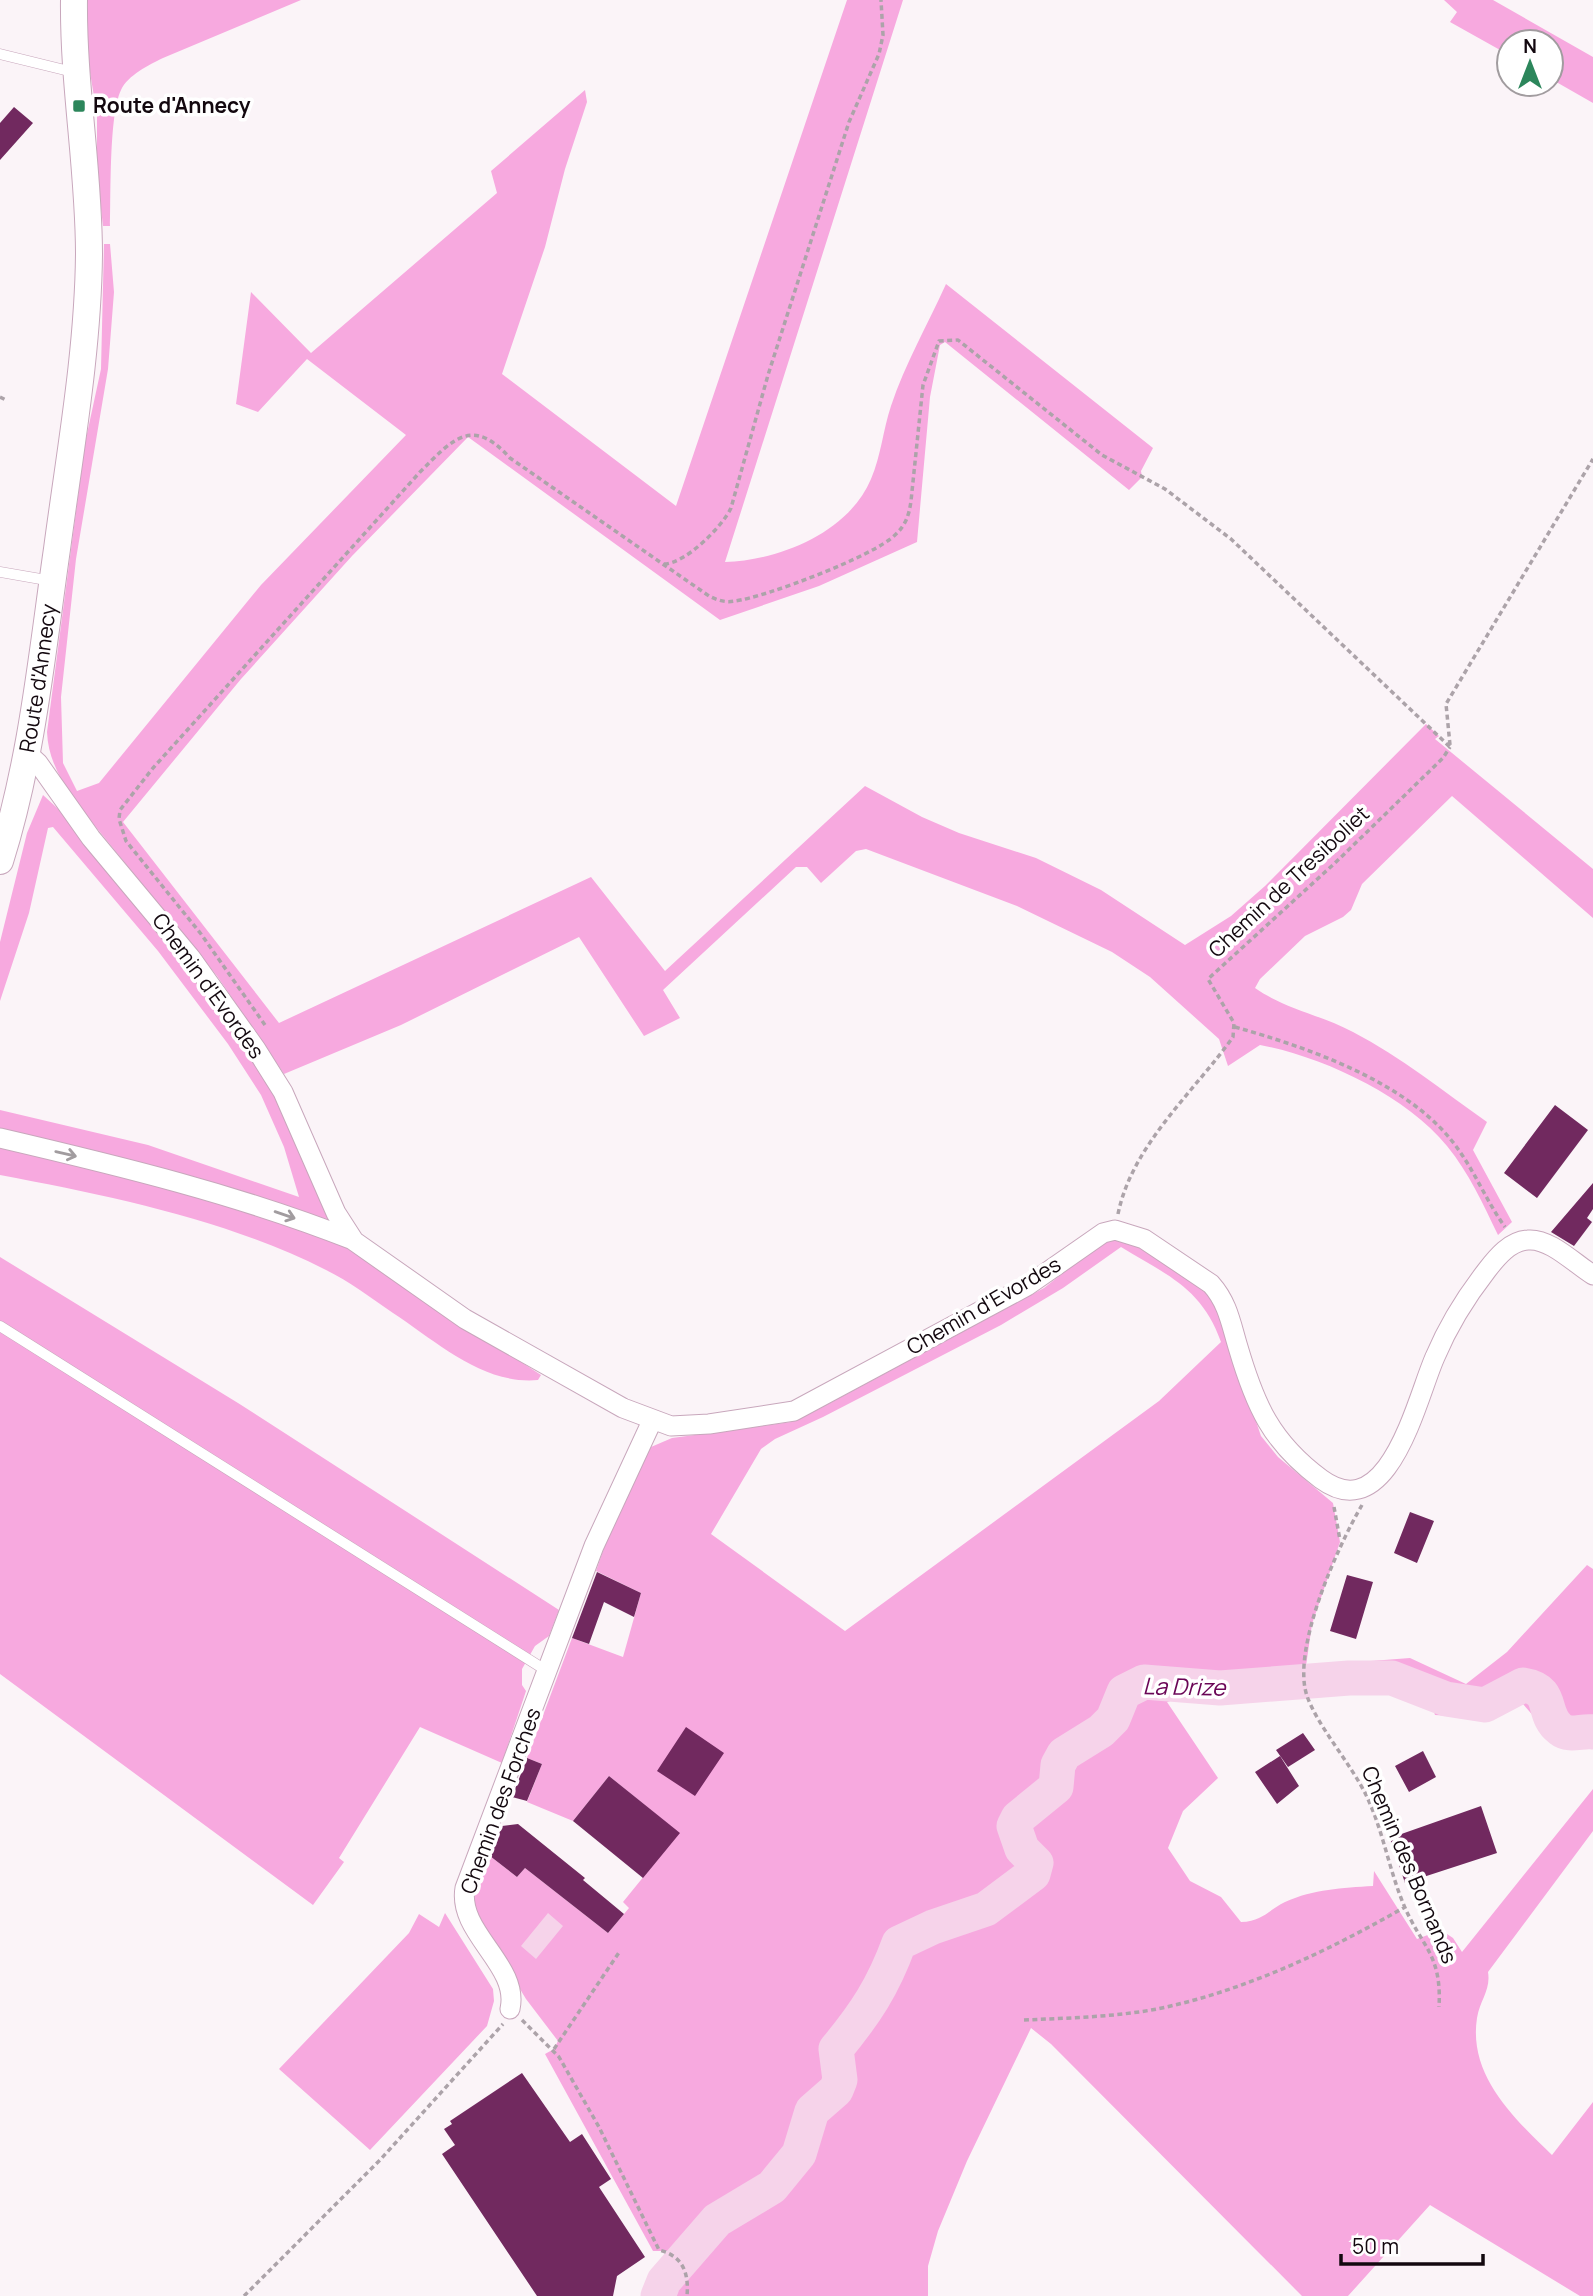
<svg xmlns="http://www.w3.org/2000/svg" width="1593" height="2296" font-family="Manrope,sans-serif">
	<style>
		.green { fill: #f7a9df; fill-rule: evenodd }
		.water { fill: #f6d3ea }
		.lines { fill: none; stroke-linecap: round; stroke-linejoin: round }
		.river { stroke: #f6d3ea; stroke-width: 35 }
		.building { fill: #71295f }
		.lane-casing { stroke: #c8a7bc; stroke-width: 11 }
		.street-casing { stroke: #c8a7bc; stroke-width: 21 }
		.secondary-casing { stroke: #c8a7bc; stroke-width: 28 }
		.path { stroke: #aca3a9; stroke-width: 3.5; stroke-dasharray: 5 3.5; stroke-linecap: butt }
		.lane { stroke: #fff; stroke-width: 10 }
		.street { stroke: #fff; stroke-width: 19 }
		.secondary { stroke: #fff; stroke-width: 26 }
		.oneway { stroke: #a19c9f }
		.poi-dot { fill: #2c865b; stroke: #fff; stroke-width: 2.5 }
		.labels { text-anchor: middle; stroke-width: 7; stroke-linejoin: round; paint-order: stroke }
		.poi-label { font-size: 21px; font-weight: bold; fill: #13080f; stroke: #fff; text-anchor: start }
		.street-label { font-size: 21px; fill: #13080f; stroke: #fff }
		.water-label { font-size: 23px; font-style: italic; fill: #6a0556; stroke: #fff }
	</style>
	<rect width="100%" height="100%" fill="#fbf4f8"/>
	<!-- green -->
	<path class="green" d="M88,0H301L163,58C149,65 128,75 121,90C109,115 111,194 110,226H103L97,175V115L88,60Z
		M847,0H903L725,562C780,560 848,533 871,479C881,456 883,430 891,406C905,364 928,324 946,284L1153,448L1141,471L1142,477L1129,490L945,342L940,345L930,397L917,542L819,586L720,620L468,437L352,556L241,679L123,822L279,1023L591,877L665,971L865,786L922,817L959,833L1036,858L1101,890L1185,945L1231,916L1265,886L1426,724L1439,736L1435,739L1593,869V918L1452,796L1362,884L1351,910L1343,917L1305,936L1260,979L1255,988C1285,1009 1321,1015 1353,1032C1401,1057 1443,1091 1487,1122L1473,1150L1512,1222L1498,1235C1483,1204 1469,1173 1447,1146C1405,1095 1323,1057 1260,1045L1228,1066L1219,1039L1150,977L1112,952L1017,906L866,849L856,851L821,883L807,867H796L663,990L680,1018L644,1036L579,937L401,1025L284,1074L217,976L73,799C60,778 48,758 47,732L85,443L101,369L104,244H110L114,292L108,369L76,559L61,697L63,763L77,791L99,783L261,585L406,435L307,359L258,412L236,404L251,292L311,353L497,193L491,171L585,90L587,102L565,169L545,247L502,374L676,506Z
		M1444,0H1493L1593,57V103L1551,79V42H1509V55L1450,22L1457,12Z
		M43,795L68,818L219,1006L282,1104L334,1227L0,1130V1110L148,1145L299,1197L284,1147L261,1095L228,1044L158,951L53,827L48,828L29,913L0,1001V942L27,833Z
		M0,1143L274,1215L344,1246L541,1375L538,1380C483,1385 437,1342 393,1313C371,1298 349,1281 326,1270C225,1219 110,1196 0,1175Z
		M1112,1238L1135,1239L1213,1295L1261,1436L1278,1457L1333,1503L1340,1542L1312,1624L1306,1666L1410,1658L1466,1684L1507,1652L1587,1565L1593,1569V1749L1556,1742L1523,1704L1470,1717L1435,1715L1432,1705C1422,1699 1411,1689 1399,1687C1341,1674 1273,1690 1215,1697C1198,1699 1183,1696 1167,1702L1218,1778L1183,1811L1168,1848L1190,1881L1221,1897L1241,1922C1263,1921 1267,1911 1285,1902C1314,1889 1342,1888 1373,1886L1374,1871L1417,1939L1441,1930L1453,1938L1462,1952L1593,1789V1831L1488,1972C1491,1990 1480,2000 1477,2018C1468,2076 1515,2119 1552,2155L1593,2102V2296H1580L1430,2205L1348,2296H1302L1051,2044L1031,2028L967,2161L938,2231L928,2266V2296H646L672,2251H653L545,2054L554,2049L558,2041L526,1999L474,1913L473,1899L490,1856L517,1877L525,1868L608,1933L629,1908L623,1902L679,1833L609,1776L573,1821L527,1802L542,1764L527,1758L572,1638L623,1657L641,1593L596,1571L611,1528L651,1447L672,1438L791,1422L819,1409L1044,1288L1101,1243ZM1121,1247C1167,1275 1202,1288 1221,1342L1159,1401L845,1631L711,1534L761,1449L775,1439L823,1417L1001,1325L1063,1288ZM1003,1899L976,1921L936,1933L934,1921L963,1915Z
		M0,1257L238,1403L559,1610L549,1636L535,1646L522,1669V1685L526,1691L502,1763L420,1727L339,1858L344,1862L313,1905L0,1674Z
		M445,1913L493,1989L494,2001L487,2026L370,2150L279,2069L409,1933L419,1914L439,1927Z"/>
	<!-- water -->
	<path class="water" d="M548,1913L563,1926L536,1959L521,1946Z"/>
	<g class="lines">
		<!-- river -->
		<path class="river" d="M658,2296L664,2281L717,2220L772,2187L799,2154L812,2111L836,2090L840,2080L836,2049C865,2014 883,1987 899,1943L933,1927L986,1909L1033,1874L1036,1863L1022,1849L1014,1826L1018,1818L1056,1787L1058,1765L1064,1754L1101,1731L1113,1719L1124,1692L1144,1682L1220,1688L1349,1678H1392L1446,1699L1485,1705L1523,1685C1556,1690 1540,1714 1560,1729C1570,1737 1582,1730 1593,1732"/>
	</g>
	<!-- building -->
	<path class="building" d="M14,107L33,123L0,160V123Z
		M1555,1105L1588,1130L1537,1198L1504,1173Z
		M1593,1183V1209L1587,1218L1592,1222L1574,1246L1551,1232Z
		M1410,1512L1434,1521L1417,1563L1394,1553Z
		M597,1572L641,1593L634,1617L604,1602L589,1644L572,1638Z
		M1347,1575L1373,1582L1356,1639L1330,1631Z
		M686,1727L724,1753L695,1796L657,1771Z
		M1303,1733L1315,1750L1288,1767L1276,1750Z
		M1423,1751L1436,1777L1409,1792L1395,1766Z
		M1280,1756L1299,1786L1277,1804L1255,1772Z
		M527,1758L542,1764L527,1801L512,1797Z
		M609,1776L680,1833L643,1878L573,1821Z
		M1481,1806L1497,1853L1405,1883L1390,1838Z
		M518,1824L585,1878L583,1880L624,1914L608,1933L525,1868L517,1877L490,1856L502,1826Z
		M522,2073L570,2142L582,2134L611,2179L599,2187L645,2257L617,2276L613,2296H537L442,2154L455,2145L444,2129L452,2124L450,2121Z"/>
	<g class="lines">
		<!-- lane casing -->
		<g class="lane-casing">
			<path id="lane" d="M0,54L73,72
				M0,572L52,581
				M0,1326L547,1671"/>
		</g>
		<!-- street casing -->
		<g class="street-casing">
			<path id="street" d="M27,753L38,763L91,838L191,958L256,1049L283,1092L336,1213L354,1241L465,1319L623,1408L671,1426L709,1424L794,1411L1027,1286L1103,1233L1115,1230L1144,1239L1211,1284C1228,1303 1231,1324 1238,1347C1255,1405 1271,1442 1321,1479C1389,1529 1417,1397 1435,1357C1448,1326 1466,1297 1487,1270C1497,1257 1510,1241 1528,1240C1550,1238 1575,1264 1593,1275
				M0,1138C120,1166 239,1195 353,1240
				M510,2009C520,1965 457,1933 465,1888L594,1546L652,1421"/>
		</g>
		<!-- secondary casing -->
		<g class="secondary-casing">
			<g id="secondary">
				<path id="s1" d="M0,861C32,760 42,653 57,549C70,451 88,352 89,254C89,169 73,85 74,0"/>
			</g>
		</g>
		<!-- path -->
		<path class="path" d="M0,397L6,400
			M664,564C685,564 722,527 731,508L768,375L849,122L879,54L883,35L881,0
			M1450,745L1446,704L1593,459
			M265,1025L201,934L126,841L119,819L120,810L153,768L420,472C453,439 472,416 510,458L709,596C717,600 725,603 735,601C766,597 874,556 895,535C906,525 909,515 911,501L923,385L939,341L958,340L1102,455L1165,489L1231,539L1450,747
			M1235,1027C1309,1048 1412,1083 1458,1149C1476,1174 1487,1202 1505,1227
			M1118,1214C1132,1145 1194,1092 1233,1037L1234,1023L1208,979L1335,863L1443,758L1450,747
			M1362,1505C1338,1546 1291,1649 1307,1696C1318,1727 1352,1765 1367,1797C1383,1831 1389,1869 1403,1903C1421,1947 1442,1953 1439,2007
			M1334,1507L1340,1540
			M522,2020L559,2057L599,2127L659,2250C683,2256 689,2273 687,2296
			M1024,2020C1068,2018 1114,2017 1157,2009C1245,1991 1328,1951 1405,1907
			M554,2049L620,1951
			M244,2296L380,2160L503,2024"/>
		<!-- lane -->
		<use href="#lane" class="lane"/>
		<!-- street -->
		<use href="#street" class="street"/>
		<!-- secondary -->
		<use href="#secondary" class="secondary"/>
	</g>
	<!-- one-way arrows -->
	<defs><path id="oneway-shaft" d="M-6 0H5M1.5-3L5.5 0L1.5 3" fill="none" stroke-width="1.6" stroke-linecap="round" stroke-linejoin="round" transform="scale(1.75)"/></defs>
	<g class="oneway">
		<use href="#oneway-shaft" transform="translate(66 1154) rotate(13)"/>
		<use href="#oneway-shaft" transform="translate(285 1215) rotate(19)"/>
	</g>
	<!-- markers -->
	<rect class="poi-dot" x="72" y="99" width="14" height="14" rx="3.5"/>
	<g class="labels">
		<!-- poi labels -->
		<g class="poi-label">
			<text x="93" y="113">Route d'Annecy</text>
		</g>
		<!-- street labels -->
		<g class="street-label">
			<text dy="7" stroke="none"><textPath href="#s1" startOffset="187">Route d'Annecy</textPath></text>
			<text transform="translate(1289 882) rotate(-43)" y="7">Chemin de Tresiboliet</text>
			<text transform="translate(208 986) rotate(54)" y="7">Chemin d'Evordes</text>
			<text transform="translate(984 1306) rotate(-30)" y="7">Chemin d'Evordes</text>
			<text transform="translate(501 1801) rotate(-70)" y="7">Chemin des Forches</text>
			<text transform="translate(1409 1865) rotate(67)" y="7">Chemin des Bornands</text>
		</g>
		<!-- water labels -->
		<g class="water-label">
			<text transform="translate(1184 1687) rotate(1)" y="8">La Drize</text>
		</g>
	</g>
	<!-- north arrow -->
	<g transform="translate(1530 63)"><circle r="33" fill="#ffffff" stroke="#a19c9f" stroke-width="2"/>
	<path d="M0-5L12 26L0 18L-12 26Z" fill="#2c865b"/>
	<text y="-10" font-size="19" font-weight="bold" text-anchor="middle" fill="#13080f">N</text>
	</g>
	<!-- scale -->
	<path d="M1341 2254v10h142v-10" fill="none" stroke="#13080f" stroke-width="3.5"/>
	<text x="1352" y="2254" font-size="21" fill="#13080f" stroke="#ffffff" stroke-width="5" paint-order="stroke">50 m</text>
</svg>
